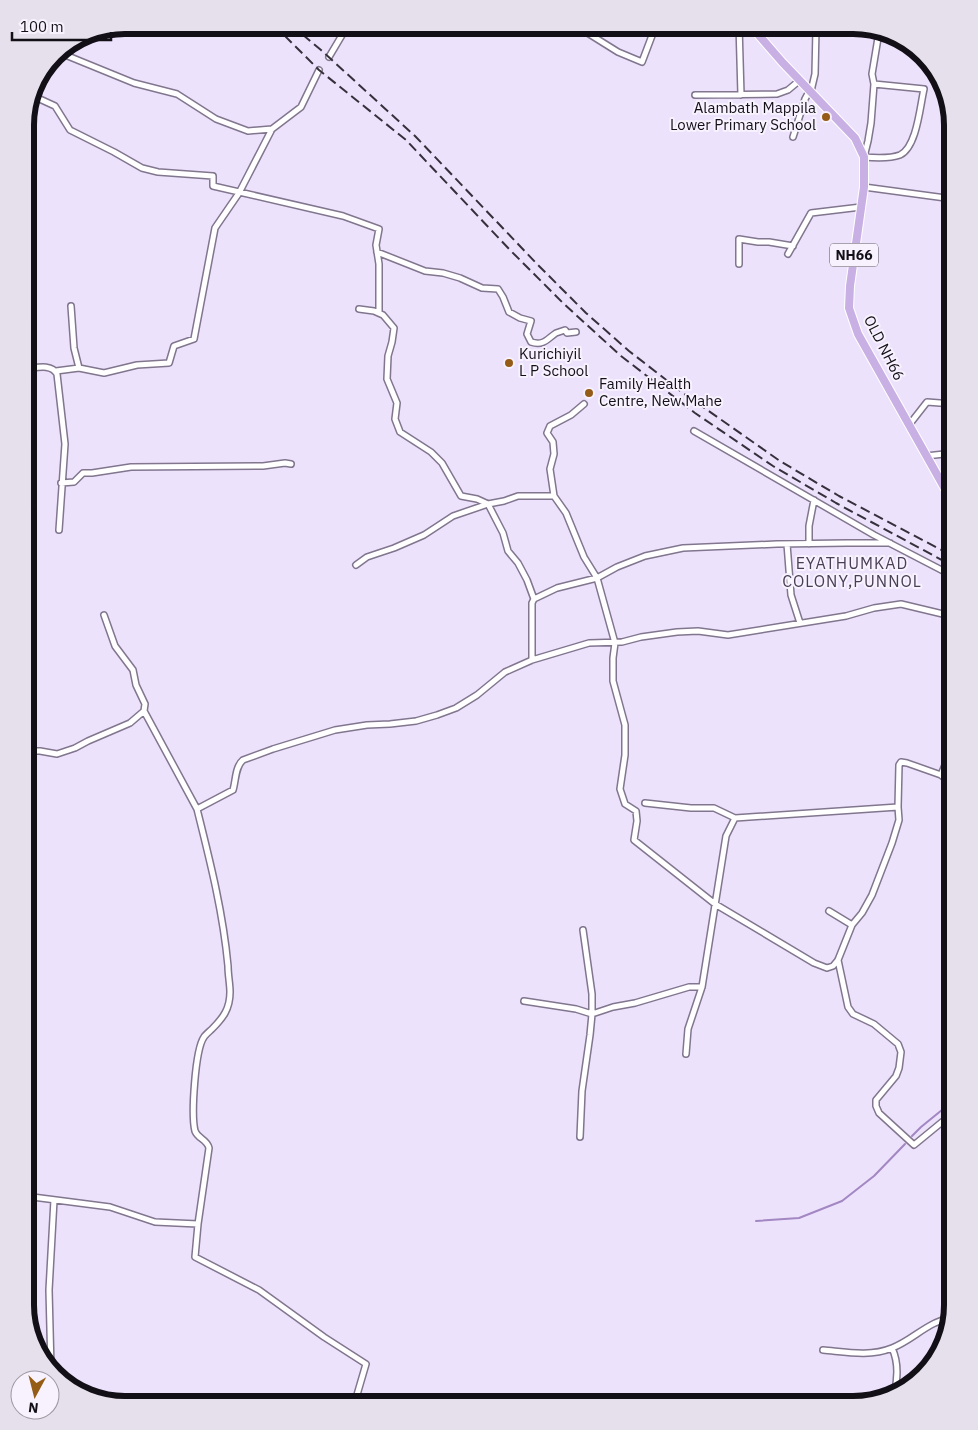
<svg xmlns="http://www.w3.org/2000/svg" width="978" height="1430" font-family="'IBM Plex Sans',sans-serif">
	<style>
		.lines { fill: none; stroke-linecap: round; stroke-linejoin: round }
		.stream { stroke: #a287c2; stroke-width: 2 }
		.minor-casing { stroke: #81768e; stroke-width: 8 }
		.primary-casing { stroke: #fff; stroke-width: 10 }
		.minor { stroke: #fff; stroke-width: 5 }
		.primary { stroke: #c9b0e4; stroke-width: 8 }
		.rail { stroke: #35303b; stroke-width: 2; stroke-dasharray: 10 5; stroke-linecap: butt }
		.poi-dot { fill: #945c17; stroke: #f7f2fd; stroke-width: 2 }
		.labels { text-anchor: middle; stroke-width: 4; stroke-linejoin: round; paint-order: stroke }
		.shield { fill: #f7f2fd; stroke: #57535c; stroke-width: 1 }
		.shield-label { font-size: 14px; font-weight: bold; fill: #130f17 }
		.poi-label { font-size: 15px; fill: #130f17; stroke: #f7f2fd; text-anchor: start }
		.street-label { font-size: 15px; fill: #130f17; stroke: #f7f2fd }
		.neighbourhood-label { font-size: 16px; letter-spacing: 1px; fill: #493f55; stroke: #f7f2fd }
		.rim { fill: none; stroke: #130f17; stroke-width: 6 }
	</style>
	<rect width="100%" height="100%" fill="#ede2fc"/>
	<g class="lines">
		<!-- stream -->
		<path class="stream" d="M912,1136L921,1127L953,1101
			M756,1221L799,1218L842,1201L874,1176L905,1144"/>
		<!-- minor casing -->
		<g class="minor-casing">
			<path id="minor" d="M739,25L741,95
				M578,27L618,52L642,62L656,25
				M58,52L134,83L177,94L216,119L248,131L272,129
				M329,57L348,25
				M874,84L924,89C920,106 917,147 900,155C889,159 875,158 864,157L868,141L871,123L874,84L872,74L879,32
				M811,91L815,74L816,29
				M31,95L55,106L70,130L114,152L142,168L158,172L213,176V186L343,216L379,229L376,245L379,264V313
				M695,95L777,94L788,90L800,80
				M793,137L805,99L810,90
				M864,187L953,199
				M377,252L425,271L443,273L460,278L482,288L498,289L503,297L509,312L520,318L531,321L527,334L531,342C544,346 547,339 556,333C559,332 562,331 565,330L567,333L576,332
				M788,254L811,213L861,207
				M739,264V239L758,242H769L793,246
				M71,306L74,348L79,368
				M359,309L374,311L383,315L394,328L392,342L388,356L387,379L397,403L395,419L400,432L431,452L442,463L461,496L477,499L488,504L503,533L508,551L518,563L527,580L534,599
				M25,369C36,368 51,363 57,374L65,444L59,530
				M56,371L79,368L104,373L137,365L169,363L174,346L194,339L215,228L239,193L272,129L301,107L319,70
				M584,404L571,415L550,426L547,433L553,442L554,454L550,469L554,496L566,513L584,557L597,578L615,643L613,658V681L625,725V755L620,789L625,804L636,811L637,821L634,840L715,904L814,963L827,968L833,966L838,960L852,925L862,913L872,895L892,843L899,820L898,807L899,765L901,762L907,763L941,775L953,745
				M909,425L927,402L953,404
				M694,431L874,535L953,576
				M926,456L953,453
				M61,483L74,482L83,473H92L131,467L263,466L285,463L291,464
				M787,544L791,595L800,623
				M809,544V526L814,500
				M356,565L367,557L394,548L424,535L453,516L488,504L504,501L518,496H554
				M532,660V603L534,599L557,588L597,578L617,567L645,556L683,548L777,544L847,543H890
				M144,711L197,809
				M25,754L26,751H40L57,754L75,748L88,741L130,723L144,711L145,704L136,685L133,670L115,646L104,615
				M941,775L948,781L953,784
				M645,803L691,808H714L735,818
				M829,911L852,925
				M838,960L848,1007L853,1014L874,1024L898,1044L901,1052L899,1068L896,1076L876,1100V1106L879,1113L914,1145L953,1113
				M524,1001L576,1009L592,1014L613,1007L635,1003L689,987H702
				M686,1054L688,1029L702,987L726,836L735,818L898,807
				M580,1137L582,1091L590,1035L592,1014V994L583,930
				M25,1196L110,1207L155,1222L198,1224
				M892,1348C899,1363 898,1378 894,1394
				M823,1350C846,1352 870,1357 892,1348C908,1342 920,1330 935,1323C940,1321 945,1319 950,1317
				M51,1368L49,1290L54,1200
				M354,1405L366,1364L324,1337L259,1290L195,1257L198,1224L209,1148C207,1139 198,1139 195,1131C191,1115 195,1050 204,1037C206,1034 210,1031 212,1029C223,1018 230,1009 230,992C230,984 228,975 228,966C223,912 210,861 197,809L233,790C236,780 235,767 243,760L273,749L335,730L367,725L390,724L416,721L437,715L456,708L477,695L505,672L532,660L589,643L622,642L641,637L677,632L698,631L728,635L846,616L874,608L901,604L947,615L953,617"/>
		</g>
		<!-- primary casing -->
		<g class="primary-casing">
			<path id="primary" d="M750,25L783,63L855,138L864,157V187L850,286L849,308L858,334L953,503"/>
		</g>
		<!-- minor -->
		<use href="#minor" class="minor"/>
		<!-- primary -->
		<use href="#primary" class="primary"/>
		<!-- rail -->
		<path class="rail" d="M274,25L319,70L406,140L510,250L564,304L621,356L695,413L773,466L836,503L953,566
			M291,25L321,50L415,136L537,264L586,313L629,351L683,393L780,461L839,496L953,556"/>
	</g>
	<!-- markers -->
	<g class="poi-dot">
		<circle cx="826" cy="117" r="5"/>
		<circle cx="509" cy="363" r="5"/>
		<circle cx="589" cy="393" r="5"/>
	</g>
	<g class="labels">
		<!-- shield labels -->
		<rect class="shield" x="830" y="243.5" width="48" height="23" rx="4"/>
		<g class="shield-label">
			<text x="854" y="260">NH66</text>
		</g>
		<!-- poi labels -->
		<g class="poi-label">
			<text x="816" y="113" text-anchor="end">Alambath Mappila<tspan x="816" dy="17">Lower Primary School</tspan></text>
			<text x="519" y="359">Kurichiyil<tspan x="519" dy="17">L P School</tspan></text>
			<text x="599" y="389">Family Health<tspan x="599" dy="17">Centre, New Mahe</tspan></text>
		</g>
		<!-- street labels -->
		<g class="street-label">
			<text transform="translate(884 348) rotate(63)" y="5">OLD NH66</text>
		</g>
		<!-- neighbourhood labels -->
		<g class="neighbourhood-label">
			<text x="852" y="569">EYATHUMKAD<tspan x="852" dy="18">COLONY,PUNNOL</tspan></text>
		</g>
	</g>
	<!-- crop -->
	<path d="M0 0H978V1430H0ZM125 34H853A91 91 0 0 1 944 125V1305A91 91 0 0 1 853 1396H125A91 91 0 0 1 34 1305V125A91 91 0 0 1 125 34Z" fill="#e5e0eb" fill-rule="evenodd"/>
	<path class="rim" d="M125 34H853A91 91 0 0 1 944 125V1305A91 91 0 0 1 853 1396H125A91 91 0 0 1 34 1305V125A91 91 0 0 1 125 34Z"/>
	<!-- north arrow -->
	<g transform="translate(35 1395) rotate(187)"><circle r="24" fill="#f7f2fd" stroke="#9c97a1"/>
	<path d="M0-4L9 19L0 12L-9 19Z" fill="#945c17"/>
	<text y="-8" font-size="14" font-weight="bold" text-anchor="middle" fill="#130f17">N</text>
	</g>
	<!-- scale -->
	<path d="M12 32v8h99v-8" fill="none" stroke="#130f17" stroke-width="2.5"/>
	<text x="20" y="32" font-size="15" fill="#130f17" stroke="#f7f2fd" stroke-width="4" paint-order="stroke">100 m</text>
</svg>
